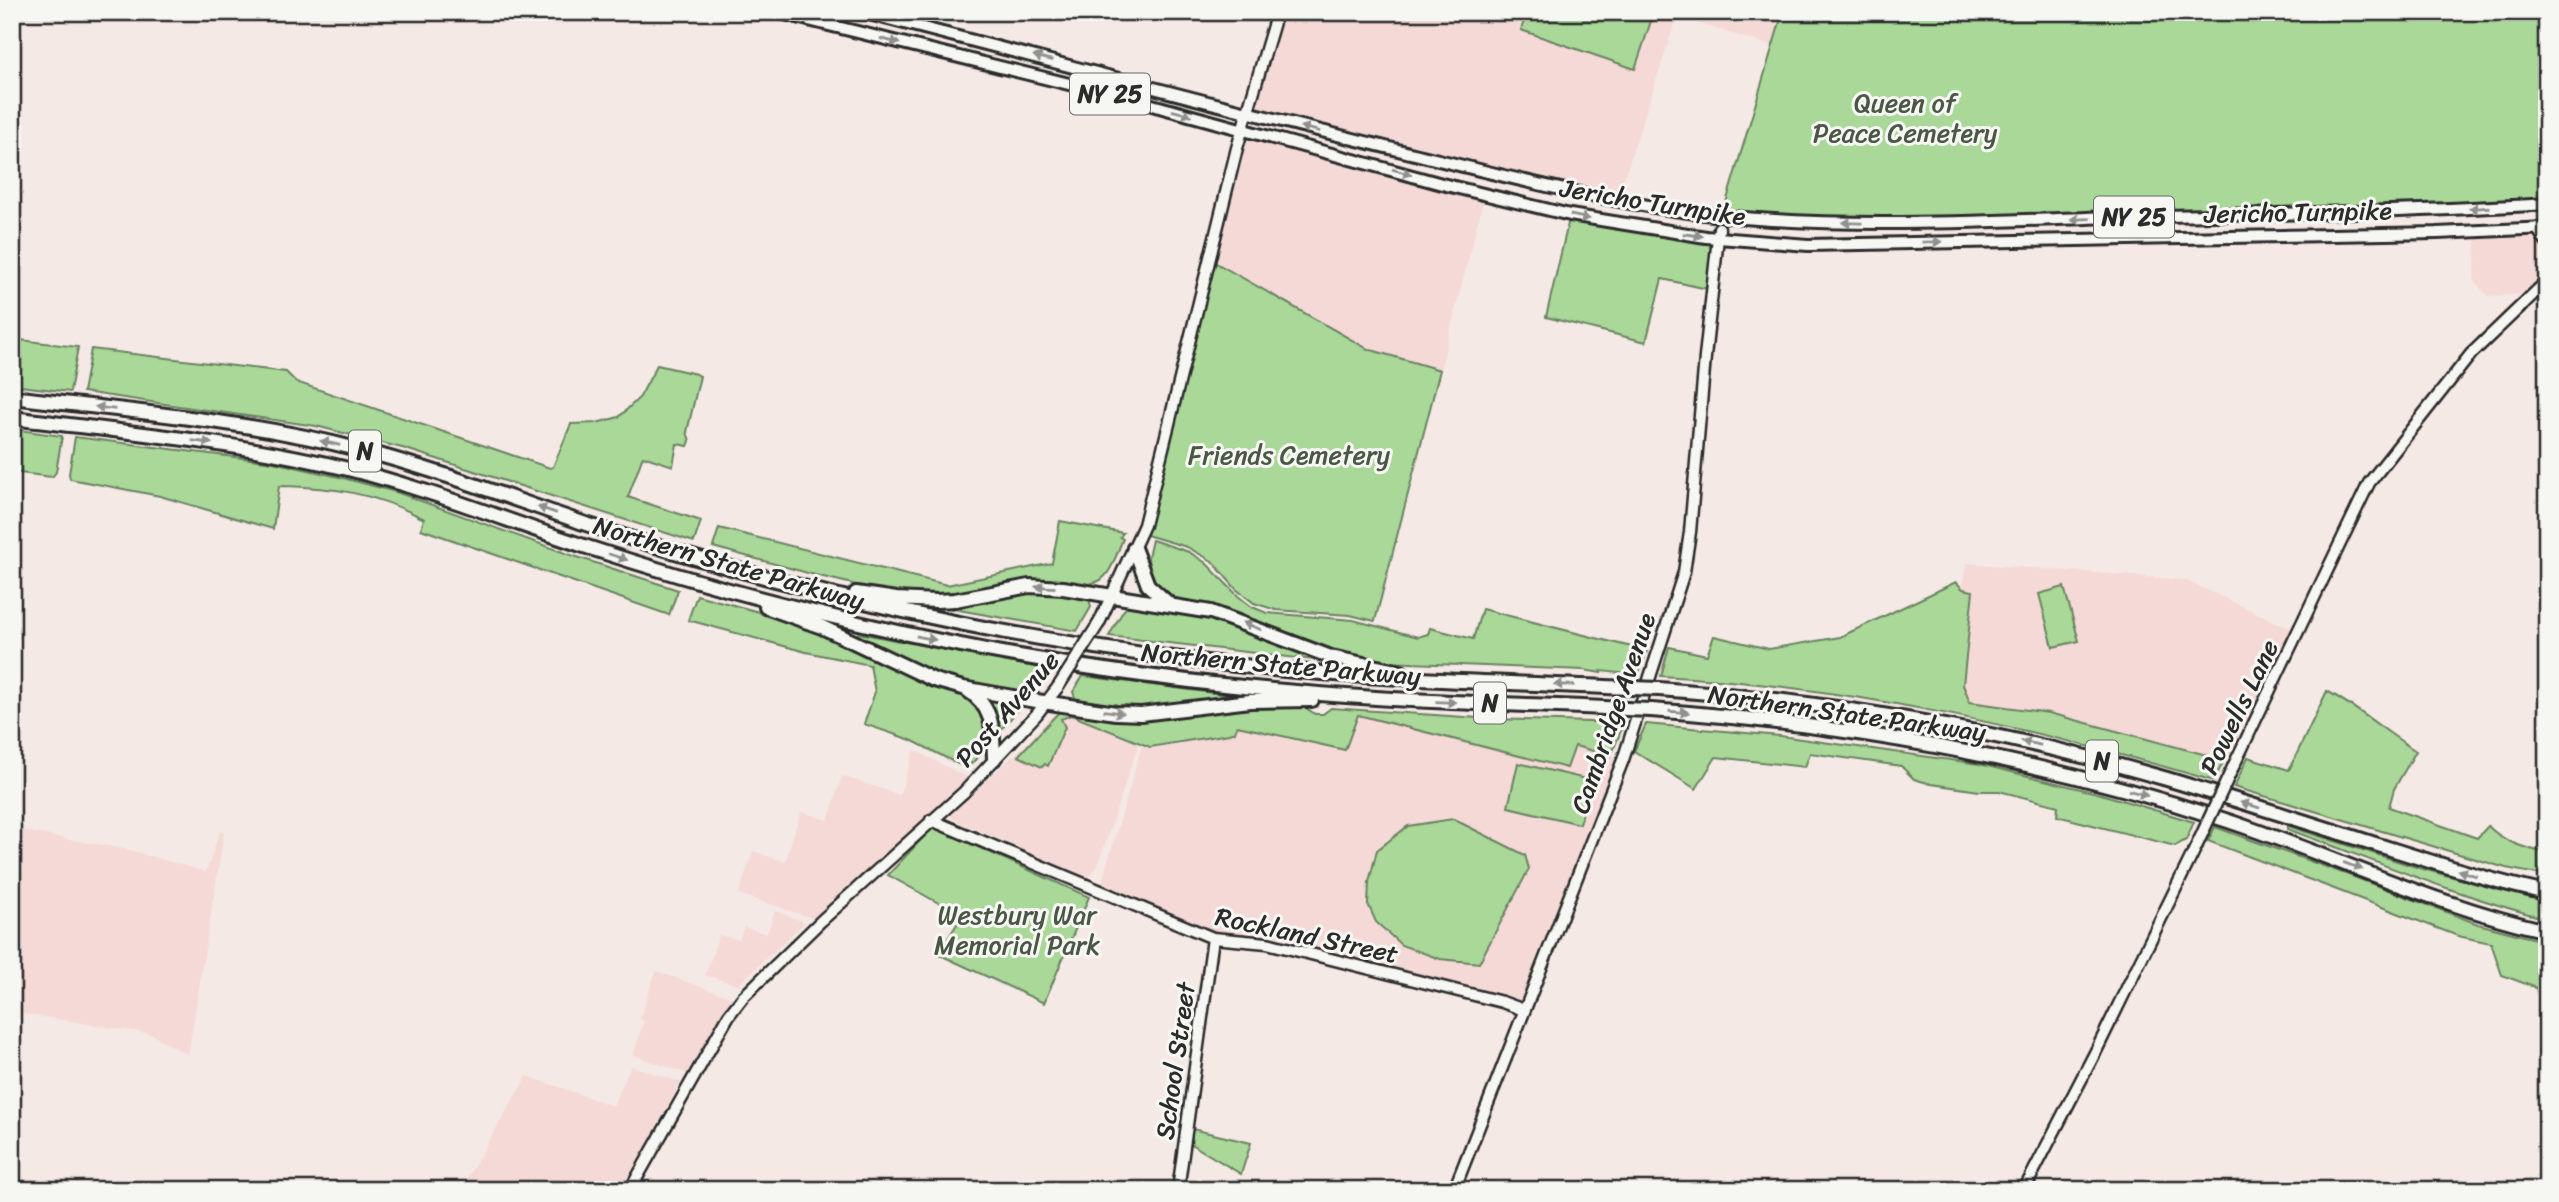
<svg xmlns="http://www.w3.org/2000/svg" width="2559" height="1202" font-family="Sriracha,sans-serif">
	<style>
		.built { fill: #f4d9d6 }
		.green { fill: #a9d898; stroke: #6a8262; stroke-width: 2 }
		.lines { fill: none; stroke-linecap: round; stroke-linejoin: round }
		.secondary-casing { stroke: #2b2b2b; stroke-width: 15 }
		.primary-casing { stroke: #2b2b2b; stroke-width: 16 }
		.highway-casing { stroke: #2b2b2b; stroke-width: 18 }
		.secondary { stroke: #f6f6f2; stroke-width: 10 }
		.primary { stroke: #f6f6f2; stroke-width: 10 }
		.highway { stroke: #f6f6f2; stroke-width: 12 }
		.secondary-bridge-casing { stroke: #2b2b2b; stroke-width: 15; stroke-linecap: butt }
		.highway-bridge-casing { stroke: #2b2b2b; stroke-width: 18; stroke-linecap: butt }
		.secondary-bridge { stroke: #f6f6f2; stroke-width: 10 }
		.highway-bridge { stroke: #f6f6f2; stroke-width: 12 }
		.oneway { fill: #90908e }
		.labels { text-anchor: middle; stroke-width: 6; stroke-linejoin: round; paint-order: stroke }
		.shield { fill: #f6f6f2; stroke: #686867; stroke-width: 2 }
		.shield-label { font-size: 24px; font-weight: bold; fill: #2b2b2b }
		.park-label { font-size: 26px; fill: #4a5646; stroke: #f6f6f2 }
		.street-label { font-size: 26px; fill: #2b2b2b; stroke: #f6f6f2 }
	</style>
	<rect width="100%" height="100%" fill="#f5e9e5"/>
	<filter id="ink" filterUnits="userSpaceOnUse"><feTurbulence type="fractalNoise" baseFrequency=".0143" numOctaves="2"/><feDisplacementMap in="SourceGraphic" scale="14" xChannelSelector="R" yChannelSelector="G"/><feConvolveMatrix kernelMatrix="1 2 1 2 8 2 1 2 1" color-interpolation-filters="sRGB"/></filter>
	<g filter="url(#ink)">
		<!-- built -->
		<path class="built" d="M1277,12H1783L1772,46L1677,17L1616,202L1248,113Z
			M1242,129L1485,194L1440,370L1368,349L1209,259Z
			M2547,228V293L2488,296L2474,281L2477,232Z
			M1966,563L2185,580L2298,632L2234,765L2218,758L1961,701L1973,591L1962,589Z
			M1061,710L1140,739L1098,865L1088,878L952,819L950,814L1026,744L1053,714Z
			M1357,715L1566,768L1574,745L1623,760L1524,1010L1267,943L1213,938L1099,892L1144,738L1204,718L1344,750Z
			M914,750L974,781L821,921L739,894L753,851L785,862L801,812L828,820L842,776L900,795Z
			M12,829L129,850L206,872L220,831L224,833L188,1055L151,1034L12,1012Z
			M775,911L805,922L738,985L705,975L719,935L739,940L744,927L767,934Z
			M656,971L732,998L688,1074L633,1055L644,1021L640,1019Z
			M631,1066L681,1082L621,1190H460L527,1076L613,1106Z"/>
		<!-- green -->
		<path class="green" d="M1527,12H1654L1635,69L1521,30Z
			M1783,12H2547V204L1913,224L1722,216Z
			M1570,215L1717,238L1712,290L1662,279L1646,342L1546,317Z
			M1209,259L1368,349L1440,370L1375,621L1350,615L1276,610L1254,603L1236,589L1212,561L1187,547L1140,533Z
			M12,339L78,347L70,392L12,385Z
			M91,349L286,372L296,382L550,468L553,467L571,424L596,423L619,417L640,397L657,365L696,374L700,376L687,432L690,441L688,446L677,444L673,466L643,456L628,497L701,521L694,542L406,449L316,426L83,392Z
			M12,429L62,436L56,472L52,477L12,472Z
			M75,437L273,462L339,477L396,492L568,554L678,590L669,615L421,529L424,519C376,493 333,487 279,486L273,529L160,496L70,479L69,474Z
			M1060,521L1123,533L1120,537L1123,539C1116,554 1110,582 1092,583V586L1039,579L945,596L890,593L815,575L713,547L719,528L947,585L1052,563Z
			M1152,540L1189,552L1206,563L1238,596L1252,607L1267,613L1353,620L1418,637L1428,634L1430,628L1473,639L1482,609L1647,651L1638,675L1601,671V673L1584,670L1386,662C1326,654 1284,628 1228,610C1210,605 1188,605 1171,596C1158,590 1152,581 1147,568H1149L1148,557Z
			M1956,582L1963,589L1973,591L1963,685L1970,702L2049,713L2218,758L2220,750L2224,749L2226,756L2214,781C2034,728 1848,686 1661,676L1669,647L1707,655L1714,636L1769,649L1840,637Z
			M2064,587L2079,641L2053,647L2039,594Z
			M1032,589L1089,598L1091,607L1077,631L942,607L944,604Z
			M697,595L806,625L935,687L957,690L982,707C987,733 989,752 966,768L911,740L864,724L875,692L870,665L806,652L688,620Z
			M1130,604L1182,608L1316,655L1314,660L1109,636L1123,611Z
			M858,633L1051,670L1042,685L1031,692L976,685L944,678L857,638Z
			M1083,676L1229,695L1231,697L1124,709L1075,698L1073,692Z
			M2327,691C2358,708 2386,732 2416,751L2394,789L2389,807L2477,838L2488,826C2505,843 2524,848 2547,853V876L2506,868L2234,787L2248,757L2289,770Z
			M987,698L1025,702L998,733L997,720Z
			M1275,704L1306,708L1315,714H1323L1331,708L1494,719L1624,723L1611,756L1575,746L1567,768L1358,715L1345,750L1237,726L1235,732L1229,734L1150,747L1071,715L1061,719L1065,727L1048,766L1045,764L1042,767L1018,756L1057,714L1063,710Z
			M1646,724L1780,736L1979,764L2101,794L2194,822L2186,840L2175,846L2057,816L2058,806L1999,791H1979L1931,784L1914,779L1901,766L1810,753L1805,767L1716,757L1696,789L1634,751Z
			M1518,763L1590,780L1580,824L1508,807Z
			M1453,819L1525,855L1529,869L1479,963L1440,959L1401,945L1376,922L1368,904L1369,882L1377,850L1408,826Z
			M2288,826L2419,868L2547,902V919C2458,896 2373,860 2287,829Z
			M933,827L1089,897L1044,1003L938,954L962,916L888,875Z
			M2215,827L2354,877L2478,924L2547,942V992L2502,975L2491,943L2458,936L2208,841Z
			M1192,1129L1251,1143L1241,1174L1191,1144Z"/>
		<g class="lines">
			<!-- secondary casing -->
			<g class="secondary-casing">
				<path id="secondary" d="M2537,228L2547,243
					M1099,623L1144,525L1237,148L1277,12
					M2234,765L2369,483L2471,354L2547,281
					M931,820L1213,938L1267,943L1502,1002L1524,1010
					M630,1190L729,1015L743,997L821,921L964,792L1037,714L1058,687
					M1178,1190L1213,938
					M1454,1190L1623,760L1684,572L1690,532L1705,357L1719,228
					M2024,1190L2097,1049L2196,847"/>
			</g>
			<!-- primary casing -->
			<g class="primary-casing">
				<path id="primary" d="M776,12L1130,99L1442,184L1570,215L1706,237L1808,245L2437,233L2547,228
					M861,12C1042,58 1221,107 1402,151C1508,177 1613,205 1722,216C1854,229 1985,221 2117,217C2261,214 2404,213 2547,204"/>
			</g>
			<!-- highway casing -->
			<g class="highway-casing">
				<path id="highway" d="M12,397C127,411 245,420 357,449C435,469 510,498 586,524C686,557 788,585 890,608C1020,638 1152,658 1284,670C1400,680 1516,683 1633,688
					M12,418C124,432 238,442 348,469C428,489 505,520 584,546C675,576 768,602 863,624C1005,657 1150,680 1296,692C1406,702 1516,704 1626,709
					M1134,548L1148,585L1168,603
					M856,593L896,599L936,601L955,600L1029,586L1063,588L1211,612L1331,657L1401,672
					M766,607L822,627L934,680L963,688L1030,700L1116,713L1141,714L1250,701L1312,700
					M1659,689C1831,701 2002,731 2167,779C2243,802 2319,826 2394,850C2445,866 2495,882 2547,893
					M967,690C994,707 993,730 994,759
					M1651,710C1845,724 2037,758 2222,819C2330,854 2435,906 2547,931"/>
			</g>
			<!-- secondary -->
			<use href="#secondary" class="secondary"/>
			<!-- primary -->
			<use href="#primary" class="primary"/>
			<!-- highway -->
			<use href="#highway" class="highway"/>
			<!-- secondary-bridge casing -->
			<g class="secondary-bridge-casing">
				<path id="secondary-bridge" d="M1058,687L1099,623
					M2196,847L2234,765"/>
			</g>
			<!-- highway-bridge casing -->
			<g class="highway-bridge-casing">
				<path id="highway-bridge" d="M1633,688L1659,689
					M1626,709L1651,710"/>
			</g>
			<!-- secondary-bridge -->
			<use href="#secondary-bridge" class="secondary-bridge"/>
			<!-- highway-bridge -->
			<use href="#highway-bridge" class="highway-bridge"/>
		</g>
		<!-- one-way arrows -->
		<defs><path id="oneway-solid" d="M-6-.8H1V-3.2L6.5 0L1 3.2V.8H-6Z" transform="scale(1.75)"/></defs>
		<g class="oneway">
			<use href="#oneway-solid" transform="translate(890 41) rotate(14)"/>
			<use href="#oneway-solid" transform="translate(1043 58) rotate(-166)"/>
			<use href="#oneway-solid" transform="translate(1182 113) rotate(15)"/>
			<use href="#oneway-solid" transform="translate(1310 129) rotate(-166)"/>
			<use href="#oneway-solid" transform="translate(1402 172) rotate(16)"/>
			<use href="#oneway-solid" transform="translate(2479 208) rotate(176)"/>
			<use href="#oneway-solid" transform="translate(1580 217) rotate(12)"/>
			<use href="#oneway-solid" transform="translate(2080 219) rotate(178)"/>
			<use href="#oneway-solid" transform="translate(1852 223) rotate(-179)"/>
			<use href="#oneway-solid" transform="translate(1693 235) rotate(8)"/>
			<use href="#oneway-solid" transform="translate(1932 242) rotate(-1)"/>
			<use href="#oneway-solid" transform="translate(105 408) rotate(-173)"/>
			<use href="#oneway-solid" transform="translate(202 442) rotate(8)"/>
			<use href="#oneway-solid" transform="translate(330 443) rotate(-167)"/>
			<use href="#oneway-solid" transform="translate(547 510) rotate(-161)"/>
			<use href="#oneway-solid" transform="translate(618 557) rotate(18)"/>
			<use href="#oneway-solid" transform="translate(1045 587) rotate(-177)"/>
			<use href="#oneway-solid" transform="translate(1252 626) rotate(-158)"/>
			<use href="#oneway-solid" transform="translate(926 638) rotate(12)"/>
			<use href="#oneway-solid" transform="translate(1564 685) rotate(-178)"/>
			<use href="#oneway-solid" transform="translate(1446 702) rotate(2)"/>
			<use href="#oneway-solid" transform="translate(1114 712) rotate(7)"/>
			<use href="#oneway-solid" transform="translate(1679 712) rotate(4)"/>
			<use href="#oneway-solid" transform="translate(2031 743) rotate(-167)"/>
			<use href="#oneway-solid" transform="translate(2138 793) rotate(16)"/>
			<use href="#oneway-solid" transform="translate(2250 805) rotate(-163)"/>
			<use href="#oneway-solid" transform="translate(2353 866) rotate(20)"/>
			<use href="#oneway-solid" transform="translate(2467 873) rotate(-163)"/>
		</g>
	</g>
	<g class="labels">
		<!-- shield labels -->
		<g class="shield">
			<rect x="1070" y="73.5" width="80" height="41" rx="5"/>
			<rect x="2094" y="196.5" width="80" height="41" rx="5"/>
			<rect x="349" y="430.5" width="32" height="41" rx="5"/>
			<rect x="1474" y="682.5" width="32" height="41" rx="5"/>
			<rect x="2086" y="740.5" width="32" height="41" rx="5"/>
		</g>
		<g class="shield-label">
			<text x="1110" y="102">NY 25</text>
			<text x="2134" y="225">NY 25</text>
			<text x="365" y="459">N</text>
			<text x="1490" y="711">N</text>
			<text x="2102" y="769">N</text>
		</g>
		<!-- park labels -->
		<g class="park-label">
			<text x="1905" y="112">Queen of<tspan x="1905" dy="30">Peace Cemetery</tspan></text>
			<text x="1289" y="464">Friends Cemetery</text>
			<text x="1017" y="924">Westbury War<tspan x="1017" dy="30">Memorial Park</tspan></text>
		</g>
		<!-- street labels -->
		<g class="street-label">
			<text transform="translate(1653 202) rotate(9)" y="9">Jericho Turnpike</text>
			<text transform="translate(2298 212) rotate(-1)" y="9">Jericho Turnpike</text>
			<text transform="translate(729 563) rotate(16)" y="9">Northern State Parkway</text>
			<text transform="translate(1281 664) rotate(5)" y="9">Northern State Parkway</text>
			<text transform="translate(2239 707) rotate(-64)" y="9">Powells Lane</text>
			<text transform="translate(1007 709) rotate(-49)" y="9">Post Avenue</text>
			<text transform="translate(1613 713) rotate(-71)" y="9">Cambridge Avenue</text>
			<text transform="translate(1847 713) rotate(8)" y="9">Northern State Parkway</text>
			<text transform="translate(1307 935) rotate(12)" y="9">Rockland Street</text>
			<text transform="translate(1175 1061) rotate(-82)" y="9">School Street</text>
		</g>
	</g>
	<!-- margin -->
	<rect width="2559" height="1202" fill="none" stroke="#f6f6f2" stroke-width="42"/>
	<rect x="21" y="21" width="2517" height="1160" fill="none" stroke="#2b2b2b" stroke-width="2.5" filter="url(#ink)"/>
</svg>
